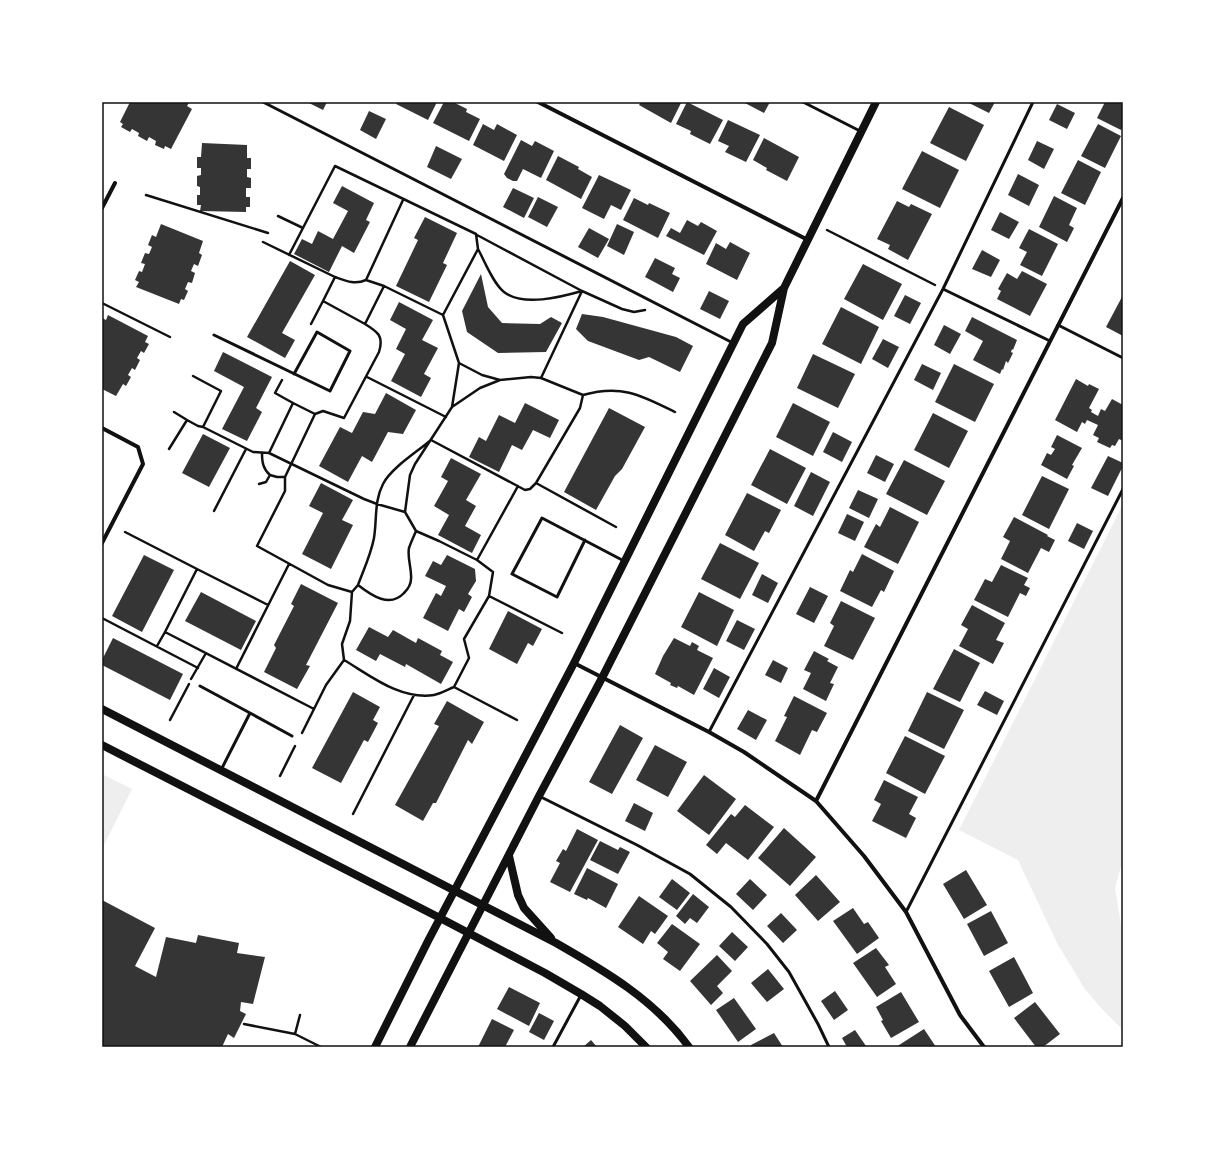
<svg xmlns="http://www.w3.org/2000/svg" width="1225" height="1149" font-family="Ubuntu,sans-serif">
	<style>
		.green { fill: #eee }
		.building { fill: #353535 }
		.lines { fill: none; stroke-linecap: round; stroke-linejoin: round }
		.path { stroke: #111; stroke-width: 2.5 }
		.service { stroke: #111; stroke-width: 3 }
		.minor { stroke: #111; stroke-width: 4 }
		.secondary { stroke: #111; stroke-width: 8 }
		.neatline { fill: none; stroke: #111; stroke-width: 1.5 }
	</style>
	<rect width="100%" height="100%" fill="#fff"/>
	<!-- green -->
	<path class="green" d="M1123,504V860L1115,888L1123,938V1030L1101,1008L1084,988L1074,971L1058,945L1018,860L959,830Z
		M102,774L132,789L102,849Z"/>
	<!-- building -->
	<path class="building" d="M130,102H188L189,103L187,106L192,109L171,149L165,146L164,149L155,145L156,141L149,137L147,141L138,136L139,133L132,129L130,132L121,127L123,124L120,122Z
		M307,102H327L323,110Z
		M398,102H437L428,120L396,104Z
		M444,102H453L467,109L466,112L480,119L469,141L433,123Z
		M641,102H679L681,103L671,123L639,105Z
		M687,102L723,120L710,144L690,134L691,131L676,124Z
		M743,102H770L764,113Z
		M967,102H995L989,113Z
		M1105,102H1123V126L1121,130L1097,118Z
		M1057,104L1075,113L1067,129L1049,120Z
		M949,107L984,125L966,161L930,143Z
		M369,111L386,119L376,139L360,130Z
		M728,120L760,135L746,162L725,152L729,146L718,141Z
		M483,124L494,130L497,124L517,135L504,161L473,145Z
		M1098,124L1121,136L1105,168L1081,156Z
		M764,138L799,157L787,181L766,170L767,168L753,160Z
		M521,140L532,146L535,141L554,151L541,178L523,169L517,181H513L507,178L504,174Z
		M1037,141L1054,149L1044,169L1028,160Z
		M202,143L247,145V158H251V169H247V177L251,178V188H246V197H250V207H246V212L200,211L201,205H197V195H200V187L197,186V176L201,175V168H197V157H201Z
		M436,146L462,159L451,179L427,167Z
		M922,151L959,170L940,208L902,189Z
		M558,156L579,167L578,169L592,177L581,199L546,180Z
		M1078,160L1101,172L1085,205L1061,193Z
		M1018,174L1039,185L1029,206L1008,195Z
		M599,175L631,190L621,210L611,205L604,219L582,208Z
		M342,186L374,203L366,220L370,222L354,253L342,246L329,272L294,254L302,239L312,244L318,231L333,239L348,211L333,203Z
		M513,188L534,198L524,218L503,207Z
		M1054,196L1077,208L1069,225L1074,228L1067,242L1039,227Z
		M538,197L558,207L547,227L528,217Z
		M634,198L648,205L649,203L670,213L658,238L623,220Z
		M897,201L909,207L911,204L932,214L908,260L888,249L890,245L877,239Z
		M1000,212L1019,222L1009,239L991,230Z
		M425,217L457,233L443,263L447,265L429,302L396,286L418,240L414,238Z
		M687,220L698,226L701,222L717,231L704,255L666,236L671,228L680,233Z
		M161,224L203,241L199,253L202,255L198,266L194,264L191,271L195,273L192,283L188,282L185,289L188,291L184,300L181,299L179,304L136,287L139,282L135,280L139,271L142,272L145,264L141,263L145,253L149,254L152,247L148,245L152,235L156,237Z
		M617,224L634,232L624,255L607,246Z
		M589,228L609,239L598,258L578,247Z
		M1029,229L1058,244L1042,276L1020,265L1027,252L1019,248Z
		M730,242L750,253L737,280L706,264L716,243L726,249Z
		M982,250L1000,260L991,277L972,269Z
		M655,258L675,268L672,274L680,278L673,292L645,277Z
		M290,261L315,275L282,333L295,340L285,358L247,337Z
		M863,264L902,284L883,320L844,299Z
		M1022,271L1047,284L1030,316L997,299L1001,291L998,289L1007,273L1017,279Z
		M481,274L488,307L502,323L540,324L551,317L562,323L546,352L498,353L467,332L462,311Z
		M709,291L729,301L720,319L700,309Z
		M905,295L921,303L910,324L894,316Z
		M1123,295V336L1106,327Z
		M399,302L433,320L422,340L438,348L424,374L431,378L421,397L391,381L405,354L396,349L406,329L390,320Z
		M841,307L879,327L861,364L822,344Z
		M582,314L603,317L676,337L693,346L680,372L649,357L639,360L588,341L576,329Z
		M108,315L148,336L145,342L149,344L144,353L141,351L137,358L140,360L135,370L132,368L128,375L131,377L126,386L123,384L116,396L102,389V318L106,320Z
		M972,317L1017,340L1013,350L1012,349L1011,352L1013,353L1008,363L1006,361L1003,370L1002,369L1000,374L973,360L983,341L965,331Z
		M944,325L961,334L950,354L934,345Z
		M883,339L899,347L888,368L872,359Z
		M223,352L272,377L256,408L262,412L247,441L222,429L244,387L214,371Z
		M813,354L855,374L838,408L797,388Z
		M922,364L941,373L933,390L914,380Z
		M954,364L994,384L975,422L935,402Z
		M1076,379L1088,386L1089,384L1099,389L1089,408L1092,410L1091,412L1098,416L1101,409L1105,411L1112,399L1123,405V441L1119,439L1115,446L1112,445L1110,448L1097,442L1099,438L1093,435L1098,425L1087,420L1085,424L1082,422L1077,432L1055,420Z
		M386,393L416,410L403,434L388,432L372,462L362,456L348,482L319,466L340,427L352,433L363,412L375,414Z
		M525,403L559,420L550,438L533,430L522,450L512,445L499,472L469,457L479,437L486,441L499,415L515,423Z
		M793,403L830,422L813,456L776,437Z
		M609,408L645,427L622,469L615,476L596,510L564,492Z
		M933,413L968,431L949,468L914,450Z
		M833,432L852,442L842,462L823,452Z
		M203,434L230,448L209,487L182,473Z
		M1057,435L1082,448L1072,465L1074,466L1067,479L1041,465L1047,453L1051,455L1055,449L1051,447Z
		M770,449L806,468L787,504L751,485Z
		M876,455L894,464L885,482L867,473Z
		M1108,456L1123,463V466L1108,496L1091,488Z
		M451,458L481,474L466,500L476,506L465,526L481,535L472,553L438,535L449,515L434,506L448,481L441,477Z
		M904,460L945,481L927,515L886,494Z
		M811,472L830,482L813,516L794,506Z
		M1042,476L1069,489L1049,529L1022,515Z
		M321,483L353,500L342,520L353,525L331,569L302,554L323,513L309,506Z
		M858,490L878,499L869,518L849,508Z
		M747,493L781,510L769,533L765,531L754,551L725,535Z
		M890,507L919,522L898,564L864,547L876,524L880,527Z
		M847,514L864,522L855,541L838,533Z
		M1014,517L1048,535L1047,536L1055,540L1049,552L1041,548L1028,573L1001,559L1010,541L1003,537Z
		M1077,523L1093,531L1084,549L1068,541Z
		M720,543L759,563L740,599L701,579Z
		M862,554L894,571L884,592L881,590L872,607L840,591L850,570L853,572Z
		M144,555L174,570L142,632L112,616Z
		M447,555L475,569L476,581L468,594L472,597L464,612L459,609L448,631L423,618L436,593L441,596L446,586L425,576L433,561L441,565Z
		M1001,565L1028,578L1024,585L1030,588L1026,596L1020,593L1008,617L974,600L985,579L992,582Z
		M762,574L778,583L768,603L752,595Z
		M301,584L338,603L306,665L310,666L297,689L264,672L276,648L274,645L294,606L291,604Z
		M810,587L828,596L814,623L796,614Z
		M201,592L256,621L241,650L185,621Z
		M699,592L734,610L717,646L681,627Z
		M841,601L875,618L853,660L824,646L834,626L830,623Z
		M972,605L1005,623L996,640L1004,643L993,664L959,646L968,629L961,625Z
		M508,611L542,629L533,646L528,643L517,664L489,649Z
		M737,620L755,629L744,650L726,641Z
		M369,627L388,637L393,630L416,643L418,638L442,651L440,655L453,662L441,684L406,664L405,667L380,654L376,661L356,650Z
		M113,638L183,674L170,700L102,665V660Z
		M674,638L690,646L692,642L699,646L697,650L713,658L694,695L678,686L677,688L670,685L671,683L655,674L663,656Z
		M954,649L980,663L960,702L933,689Z
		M814,651L829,659L827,661L838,667L830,683L834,684L826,701L803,689L811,673L804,670Z
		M773,660L788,668L781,683L765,675Z
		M714,668L730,677L719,698L703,689Z
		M985,691L1004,701L997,715L977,705Z
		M353,692L380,707L373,720L378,723L368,742L364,740L341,783L312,768Z
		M927,692L964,710L944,749L908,731Z
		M794,696L827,713L817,732L812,730L800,755L775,741L787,717L784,716Z
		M447,701L484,722L472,744L468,740L436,803H433L423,821L395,805L439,726L434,724Z
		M748,710L767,720L756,740L737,729Z
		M620,725L643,738L612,794L589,782Z
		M905,736L945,756L925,794L886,773Z
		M655,745L687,762L668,797L636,780Z
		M704,775L736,799L709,835L677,811Z
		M884,780L918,797L909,814L916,818L906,838L872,821L881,804L874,800Z
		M634,803L653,813L645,831L625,821Z
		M745,805L774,827L748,860L726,843L717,854L706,845L731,814L735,817Z
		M784,828L816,857L790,886L758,858Z
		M577,829L598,840L570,892L550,882L560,863L556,861L563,849L566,851Z
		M600,841L618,850L620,847L630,852L618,874L590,860Z
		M587,868L618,884L606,908L588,898L587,900L574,894Z
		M966,870L987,905L964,919L943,884Z
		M816,875L840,902L818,921L795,895Z
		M672,879L690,893L677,910L659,897Z
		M750,879L767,895L753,910L736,894Z
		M693,894L709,907L697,923L690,918L685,924L676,916Z
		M639,896L668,916L655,934L651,931L643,944L618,927Z
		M102,900L155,928L135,966L156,977L166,937L196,943L198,935L239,943L237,953L265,957L253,1004L241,1002L240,1011L246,1014L234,1038L228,1034L222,1047H102Z
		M853,908L864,924L868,922L879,938L857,954L833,921Z
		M991,911L1008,943L984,956L967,924Z
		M781,913L797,930L783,943L767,926Z
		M672,924L700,944L680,971L663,959L668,952L657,943Z
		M732,932L748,947L735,961L719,946Z
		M876,948L889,965L885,967L896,984L877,997L853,963Z
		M717,955L732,971L717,986L723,993L711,1005L690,981Z
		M1014,957L1033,993L1009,1007L989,971Z
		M768,969L784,989L767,1002L751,983Z
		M509,987L540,1003L529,1026L497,1009Z
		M835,991L848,1010L834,1020L821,1001Z
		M901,992L919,1022L891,1038L881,1021L883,1020L876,1007Z
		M734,998L756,1029L738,1042L716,1010Z
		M1035,1002L1060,1034L1043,1047H1036L1014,1018Z
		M539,1013L554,1021L544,1040L529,1032Z
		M492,1019L514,1030L505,1047H478Z
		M924,1029L936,1047H896Z
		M855,1030L866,1046L847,1047L842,1038Z
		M774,1033L783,1047H752L751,1045Z
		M591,1040L597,1047H583Z"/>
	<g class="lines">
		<!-- path -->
		<path class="path" d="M146,195L268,233
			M278,216L303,228
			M827,230L935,285
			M477,235L582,291L622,309L634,312L645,310
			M263,242L335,277L323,301
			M289,255L335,166L476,234L478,249
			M335,277C346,281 355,285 366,280L403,200
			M366,280L384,286
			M102,303L170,337
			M311,324L323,301L365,324
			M459,363L482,375L500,380L531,377L541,378
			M193,376L221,391L203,427
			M367,377L446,417
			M282,380L275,393L293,403
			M452,407L459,363L443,315L478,249C485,262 493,283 504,292C523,307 561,297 582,291L541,378L583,395
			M174,412L187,420
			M169,449L187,420L198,426L203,427L253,452L269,453L364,499L377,504L405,512L410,475L415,464L452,407L480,388L500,380
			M262,453C262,462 263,469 270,475
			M269,453L293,403L315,414
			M259,484L266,482L270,475L277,477H285
			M214,511L246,449
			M405,512L416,531
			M616,527L536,483L580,408L583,395C621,384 641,395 675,412
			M125,532L197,569L165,632
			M197,569L268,605
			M358,585C364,569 371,554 374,538C377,520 374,501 383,484C391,468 417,452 431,440L525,490L530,489L536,483
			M352,592L358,585C372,596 390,608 404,593C408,589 411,584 411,579C412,569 407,558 409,548C411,542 414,536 416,531L439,541L477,560
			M489,596L493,572L477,560L518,486
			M102,618L198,668
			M157,646L165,632L314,709
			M344,660C371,676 400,700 434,695C440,694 447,690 454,687L469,658L464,639L489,596L562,633
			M236,669L289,564
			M191,679L206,653
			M454,687L517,720
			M170,720L189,684
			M302,733L326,685L344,660L342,644L350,621L352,592L328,585L257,546L285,491V477L315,414L323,411L344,418L379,352C384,336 378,332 365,324L384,286L443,315
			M280,776L295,746
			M353,814L414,695
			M244,1024L295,1034L300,1015
			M295,1034L321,1047"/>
		<!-- service -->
		<path class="service" d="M263,102L733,343
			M803,102L860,131
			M943,289L1050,341
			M1058,325L1123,358
			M214,335L330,391L350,351L317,332L294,374
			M585,540L557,597L512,574L542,518L624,561
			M200,686L250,713L221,770
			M250,713L292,736
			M709,732L943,289L1033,102
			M539,796L637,845L690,874L731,907L767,944L789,972L818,1024L829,1047
			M906,912L1123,489
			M553,1047L581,995"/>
		<!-- minor -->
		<path class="minor" d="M538,102L808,240
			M102,208L115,183
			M102,428L138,447L143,464L102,543
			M574,663L709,732L744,752L816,801L864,856L906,912L960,1015L984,1047
			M816,801L1123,198"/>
		<!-- secondary -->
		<path class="secondary" d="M102,709L556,943C605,971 655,1000 689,1047
			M102,745L440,918L545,973L581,994L600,1006L625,1026L646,1047
			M509,856L518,895L524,908L551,938
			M375,1047L428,941L574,663L743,324L784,288
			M410,1047L539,796L602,678L772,343L784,288L876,102"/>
	</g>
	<!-- border -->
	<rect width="1225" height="1149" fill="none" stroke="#ffffff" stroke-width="206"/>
	<rect x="103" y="103" width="1019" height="943" class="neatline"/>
</svg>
